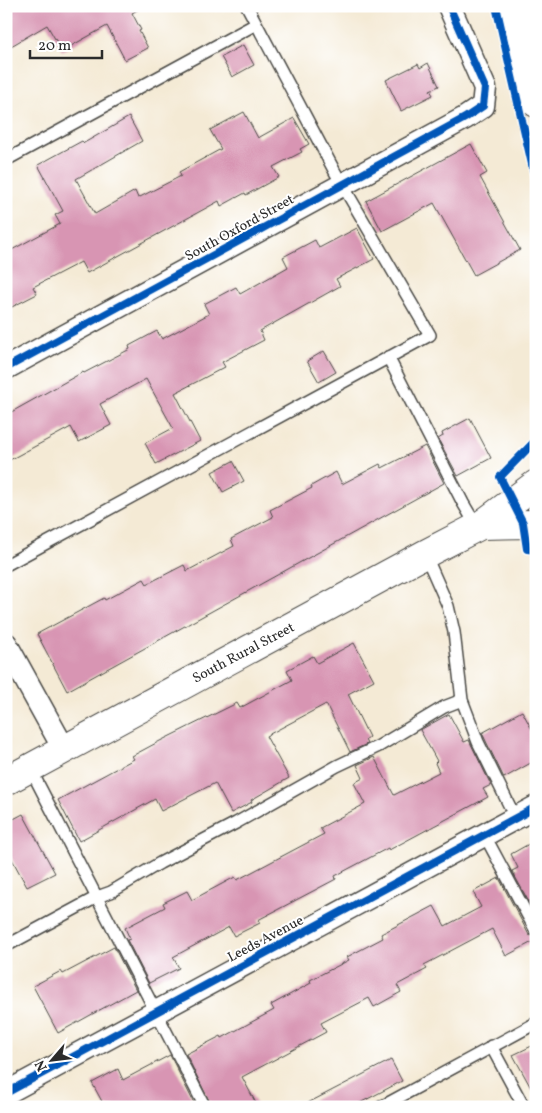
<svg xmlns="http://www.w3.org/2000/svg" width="542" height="1113" font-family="Vollkorn,serif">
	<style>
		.building { fill: #d895b3 }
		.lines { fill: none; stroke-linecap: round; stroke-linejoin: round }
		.lane-casing { stroke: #494844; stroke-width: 14 }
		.street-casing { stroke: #494844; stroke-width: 25 }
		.secondary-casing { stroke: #494844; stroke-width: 30 }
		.primary-casing { stroke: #494844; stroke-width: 30 }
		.lane { stroke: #fff; stroke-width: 11 }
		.street { stroke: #fff; stroke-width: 22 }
		.secondary { stroke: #fff; stroke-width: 28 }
		.primary { stroke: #fff; stroke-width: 28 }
		.cycleway-casing { stroke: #fff; stroke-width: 11 }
		.cycleway { stroke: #0057b8; stroke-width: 8 }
		.labels { text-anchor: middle; stroke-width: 4; stroke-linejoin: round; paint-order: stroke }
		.street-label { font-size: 14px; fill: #2b2b2b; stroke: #fff }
	</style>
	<rect width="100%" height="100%" fill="#fff"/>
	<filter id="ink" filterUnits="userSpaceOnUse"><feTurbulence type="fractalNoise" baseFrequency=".02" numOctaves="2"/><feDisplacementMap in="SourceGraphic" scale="10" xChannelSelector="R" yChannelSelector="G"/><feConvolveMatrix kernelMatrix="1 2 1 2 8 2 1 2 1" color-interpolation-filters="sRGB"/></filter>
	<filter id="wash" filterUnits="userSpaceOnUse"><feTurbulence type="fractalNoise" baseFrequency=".0096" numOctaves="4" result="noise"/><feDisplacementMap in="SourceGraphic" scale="20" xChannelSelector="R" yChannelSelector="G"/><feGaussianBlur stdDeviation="1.12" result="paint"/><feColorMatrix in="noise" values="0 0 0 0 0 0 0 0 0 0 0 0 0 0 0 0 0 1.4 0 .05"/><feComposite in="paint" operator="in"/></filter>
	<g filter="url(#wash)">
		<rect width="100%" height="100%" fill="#f4ead5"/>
		<g id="blocks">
			<!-- building -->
			<path class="building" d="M6,6H144L132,13L141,30L139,31L148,48L125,60L107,26L62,51L47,25L6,49Z
				M243,45L254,65L232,77L221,57Z
				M428,63L439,86L430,90L433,95L401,111L386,80L418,64L420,68Z
				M244,112L258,138L294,118L309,144L300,149L302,152L273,167L279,177L246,195L245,193L221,206L219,201L87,273L81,262L33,287L37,294L6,310V253L60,224L55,215L63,211L38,165L82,141L84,143L129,117L142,141L76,179L95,214L135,191L138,198L181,176L179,172L221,149L210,130Z
				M471,144L487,173L480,177L520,250L474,275L434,203L382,231L366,201Z
				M357,228L374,259L336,279L340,286L260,331L264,340L222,362L225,367L175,393L200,441L156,464L145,443L173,428L146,379L100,404L111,425L79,442L71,427L6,462V415L83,372L84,373L130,349L129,346L157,331L162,339L209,314L204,304L236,287L240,294L288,267L283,257L315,240L319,248Z
				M324,351L336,372L319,382L307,361Z
				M470,418L491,458L458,476L438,439L443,436L442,433Z
				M425,446L444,483L67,691L37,634L104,598L105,600L144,579L147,584L184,565L187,571L234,546L231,539L273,517L270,510L312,488L311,486L336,472L342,484L380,464L382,468Z
				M233,461L244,481L223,492L212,472Z
				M354,643L374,680L348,694L369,737L365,740L367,744L350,752L326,704L266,736L289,778L251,800L252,802L231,813L215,783L161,811L155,799L79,841L58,800L134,759L132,756L160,741L237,703L240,708L292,680L287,670L313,656L317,663Z
				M522,711L536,737V760L504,778L482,733Z
				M449,714L464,742L469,740L491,785L483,789L488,797L389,850L388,848L335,876L336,879L258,920L260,923L234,936L229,927L173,957L179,968L149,983L127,940L130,939L125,928L165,907L163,903L187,891L192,900L235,877L237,880L324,834L320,828L365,804L354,783L363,778L357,765L374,757L394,795L439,772L435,763L437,761L420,730Z
				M23,814L55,873L27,887L6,848V823Z
				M536,840V915L512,871L518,868L511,854Z
				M499,878L529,935L536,938V940L506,956L492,929L424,965L427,969L397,985L401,992L374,1007L369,998L321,1023L326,1032L242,1077L258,1107H212L186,1054L221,1036L222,1038L274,1010L271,1005L311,983L310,980L349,960L347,957L383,938L381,934L434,906L445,926L481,907L473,892Z
				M114,947L136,990L58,1033L33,986L61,971L63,974Z
				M536,1044V1097L513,1055Z
				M170,1055L196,1107H105L92,1083L118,1069L123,1080Z
				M391,1060L402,1081L381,1092L352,1107H300Z"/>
		</g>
	</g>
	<g filter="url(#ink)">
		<use href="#blocks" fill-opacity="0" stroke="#494844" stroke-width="1"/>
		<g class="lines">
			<!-- lane casing -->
			<g class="lane-casing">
				<path id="lane" d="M6,160L256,24
					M388,357L463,503L477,527
					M425,554L448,606L454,632L462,700L478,742L515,817
					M6,565L430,335L335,172L247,6
					M30,768L205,1107
					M484,834L536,931
					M6,946L97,897L111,892L160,863L236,823L337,766L379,746L444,707L462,700
					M491,1046L524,1107
					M381,1107L536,1023"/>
			</g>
			<!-- street casing -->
			<g class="street-casing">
				<path id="street" d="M6,368L465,118L483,106L485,88L449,6
					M6,644L64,749
					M6,1093L536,807"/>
			</g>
			<!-- secondary casing -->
			<g class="secondary-casing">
				<path id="secondary" d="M481,525L536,524
					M6,781L425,554L481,525L536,484"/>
			</g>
			<!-- primary casing -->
			<g class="primary-casing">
				<path id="primary" d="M514,6L536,103"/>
			</g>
			<!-- lane -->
			<use href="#lane" class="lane"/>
			<!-- street -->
			<use href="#street" class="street"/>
			<!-- secondary -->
			<use href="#secondary" class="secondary"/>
			<!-- primary -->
			<use href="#primary" class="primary"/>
			<!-- cycleway casing -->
			<g class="cycleway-casing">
				<path id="cycleway" d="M496,6L536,182
					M6,368L465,118L483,106L485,88L449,6
					M536,440L500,477L523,523L527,549L536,550
					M6,1093L536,807"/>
			</g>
			<!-- cycleway -->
			<use href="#cycleway" class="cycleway"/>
		</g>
	</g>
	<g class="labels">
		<!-- street labels -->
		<g class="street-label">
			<text transform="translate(239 227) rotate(-29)" y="5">South Oxford Street</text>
			<text transform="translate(243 652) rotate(-28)" y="5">South Rural Street</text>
			<text transform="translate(265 938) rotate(-28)" y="5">Leeds Avenue</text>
		</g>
	</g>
	<!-- margin -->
	<rect width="542" height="1113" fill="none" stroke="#fff" stroke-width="25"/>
	<!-- north arrow -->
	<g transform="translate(52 1060) rotate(242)" stroke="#ffffff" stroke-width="4" paint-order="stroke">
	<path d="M0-4L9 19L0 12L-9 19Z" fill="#2b2b2b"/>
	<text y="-8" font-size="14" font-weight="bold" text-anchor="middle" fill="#2b2b2b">N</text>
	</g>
	<!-- scale -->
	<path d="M30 50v8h72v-8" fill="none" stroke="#2b2b2b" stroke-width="2.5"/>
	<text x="38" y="50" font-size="15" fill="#2b2b2b" stroke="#ffffff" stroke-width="4" paint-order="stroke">20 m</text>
</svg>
